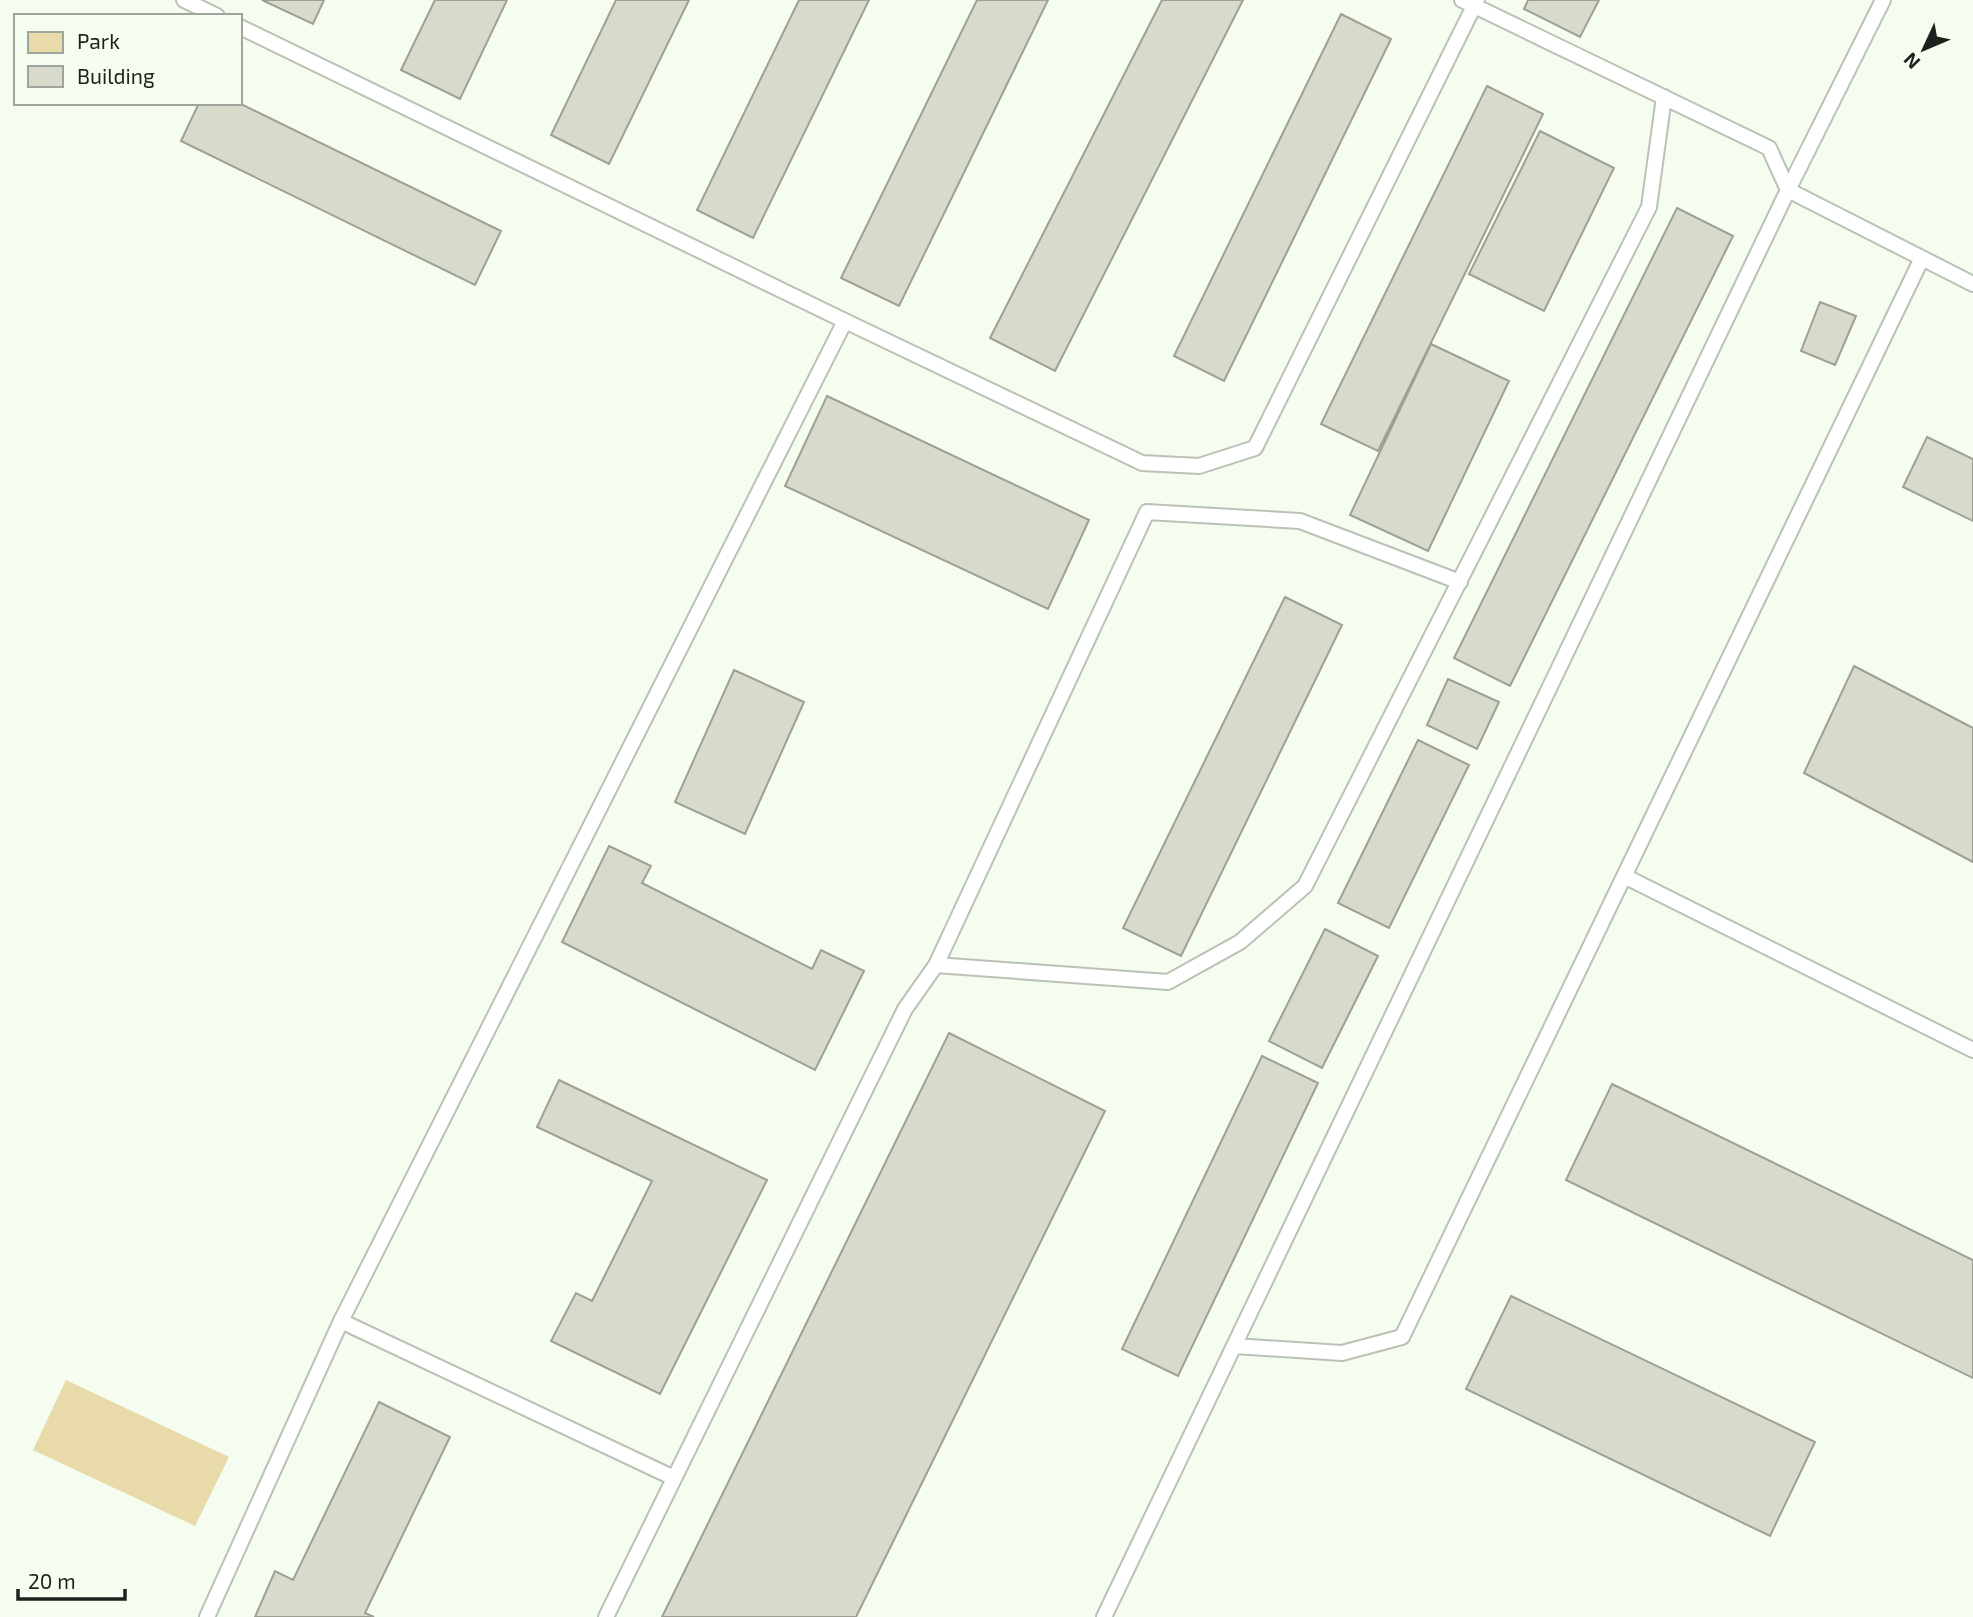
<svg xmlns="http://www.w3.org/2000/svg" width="1973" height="1617" font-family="'Exo 2',sans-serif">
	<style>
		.green { fill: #e9daa9 }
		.building { fill: #d8dacc; stroke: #9ea093; stroke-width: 2 }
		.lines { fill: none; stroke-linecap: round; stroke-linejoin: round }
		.service-casing { stroke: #bac2b6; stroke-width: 18 }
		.service { stroke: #fff; stroke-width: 14 }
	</style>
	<rect width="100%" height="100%" fill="#f4fdf0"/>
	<!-- green -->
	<path class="green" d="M66,1380L229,1457L195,1526L33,1450Z"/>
	<!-- building -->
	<path class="building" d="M262,0H324L313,24Z
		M435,0H507L460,99L401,70Z
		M616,0H689L609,164L551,135Z
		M799,0H869L753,238L697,210Z
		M977,0H1048L899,306L841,278Z
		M1162,0H1243L1055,371L990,338Z
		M1528,0H1599L1580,37L1524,9Z
		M1341,14L1391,39L1224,381L1174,356Z
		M1487,86L1543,114L1378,451L1321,424Z
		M199,103H239L501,231L475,285L181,141Z
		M1540,131L1614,168L1544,311L1469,274Z
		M1677,208L1733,236L1510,686L1454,658Z
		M1820,302L1856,316L1835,365L1801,351Z
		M1431,344L1509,381L1428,551L1350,515Z
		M827,396L1089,520L1048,609L785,486Z
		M1927,437L1973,459V521L1903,487Z
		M1285,597L1342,625L1181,956L1123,928Z
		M1854,666L1973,728V862L1804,773Z
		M734,670L804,702L745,834L675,802Z
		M1448,679L1499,702L1477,749L1427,725Z
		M1418,740L1469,765L1389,928L1338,903Z
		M609,846L651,866L642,883L812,969L821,950L864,971L815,1070L562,942Z
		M1325,929L1378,956L1322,1068L1269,1041Z
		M949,1033L1105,1111L856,1617H662Z
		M1262,1056L1318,1083L1178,1376L1122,1349Z
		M559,1080L767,1180L660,1394L551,1341L576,1293L592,1301L652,1181L537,1127Z
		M1612,1084L1973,1260V1378L1566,1180Z
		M1511,1296L1815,1442L1770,1536L1466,1389Z
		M379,1402L450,1437L365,1613L374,1617H255L275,1571L293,1580Z"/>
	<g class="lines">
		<!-- service casing -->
		<g class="service-casing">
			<path id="service" d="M184,0L217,16
				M1462,0L1769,148L1788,190
				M1788,190L1883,0
				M845,321L1142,463L1199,466L1255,448L1477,0
				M1624,876L1973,1050
				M936,965L1147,512L1300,521L1460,582
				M341,1321L674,1478
				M1234,1346L1342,1353L1402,1337L1922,258
				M207,1617L341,1321L845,321L240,27
				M606,1617L905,1009L936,965L1168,982L1240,942L1305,886L1649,207L1664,97
				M1104,1617L1788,190L1973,284"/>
		</g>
		<!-- service -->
		<use href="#service" class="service"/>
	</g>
	<!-- legend -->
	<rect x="14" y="14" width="228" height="91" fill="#f4fdf0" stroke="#9ea59c" stroke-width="2"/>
	<rect x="28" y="32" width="35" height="21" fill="#e9daa9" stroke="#9ea59c" stroke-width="2"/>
	<text x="77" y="49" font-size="21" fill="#1e211d">Park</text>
	<rect x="28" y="66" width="35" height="21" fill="#d8dacc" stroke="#9ea59c" stroke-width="2"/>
	<text x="77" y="84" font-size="21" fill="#1e211d">Building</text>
	<!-- north arrow -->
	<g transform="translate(1924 49) rotate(226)" stroke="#f4fdf0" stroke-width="5" paint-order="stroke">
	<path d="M0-5L12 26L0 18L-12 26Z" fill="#1e211d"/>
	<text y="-10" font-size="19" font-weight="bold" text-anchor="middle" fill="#1e211d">N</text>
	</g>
	<!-- scale -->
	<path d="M18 1589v10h107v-10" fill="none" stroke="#1e211d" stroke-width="3.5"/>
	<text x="28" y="1589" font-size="21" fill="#1e211d" stroke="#f4fdf0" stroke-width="5" paint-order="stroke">20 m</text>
</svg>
